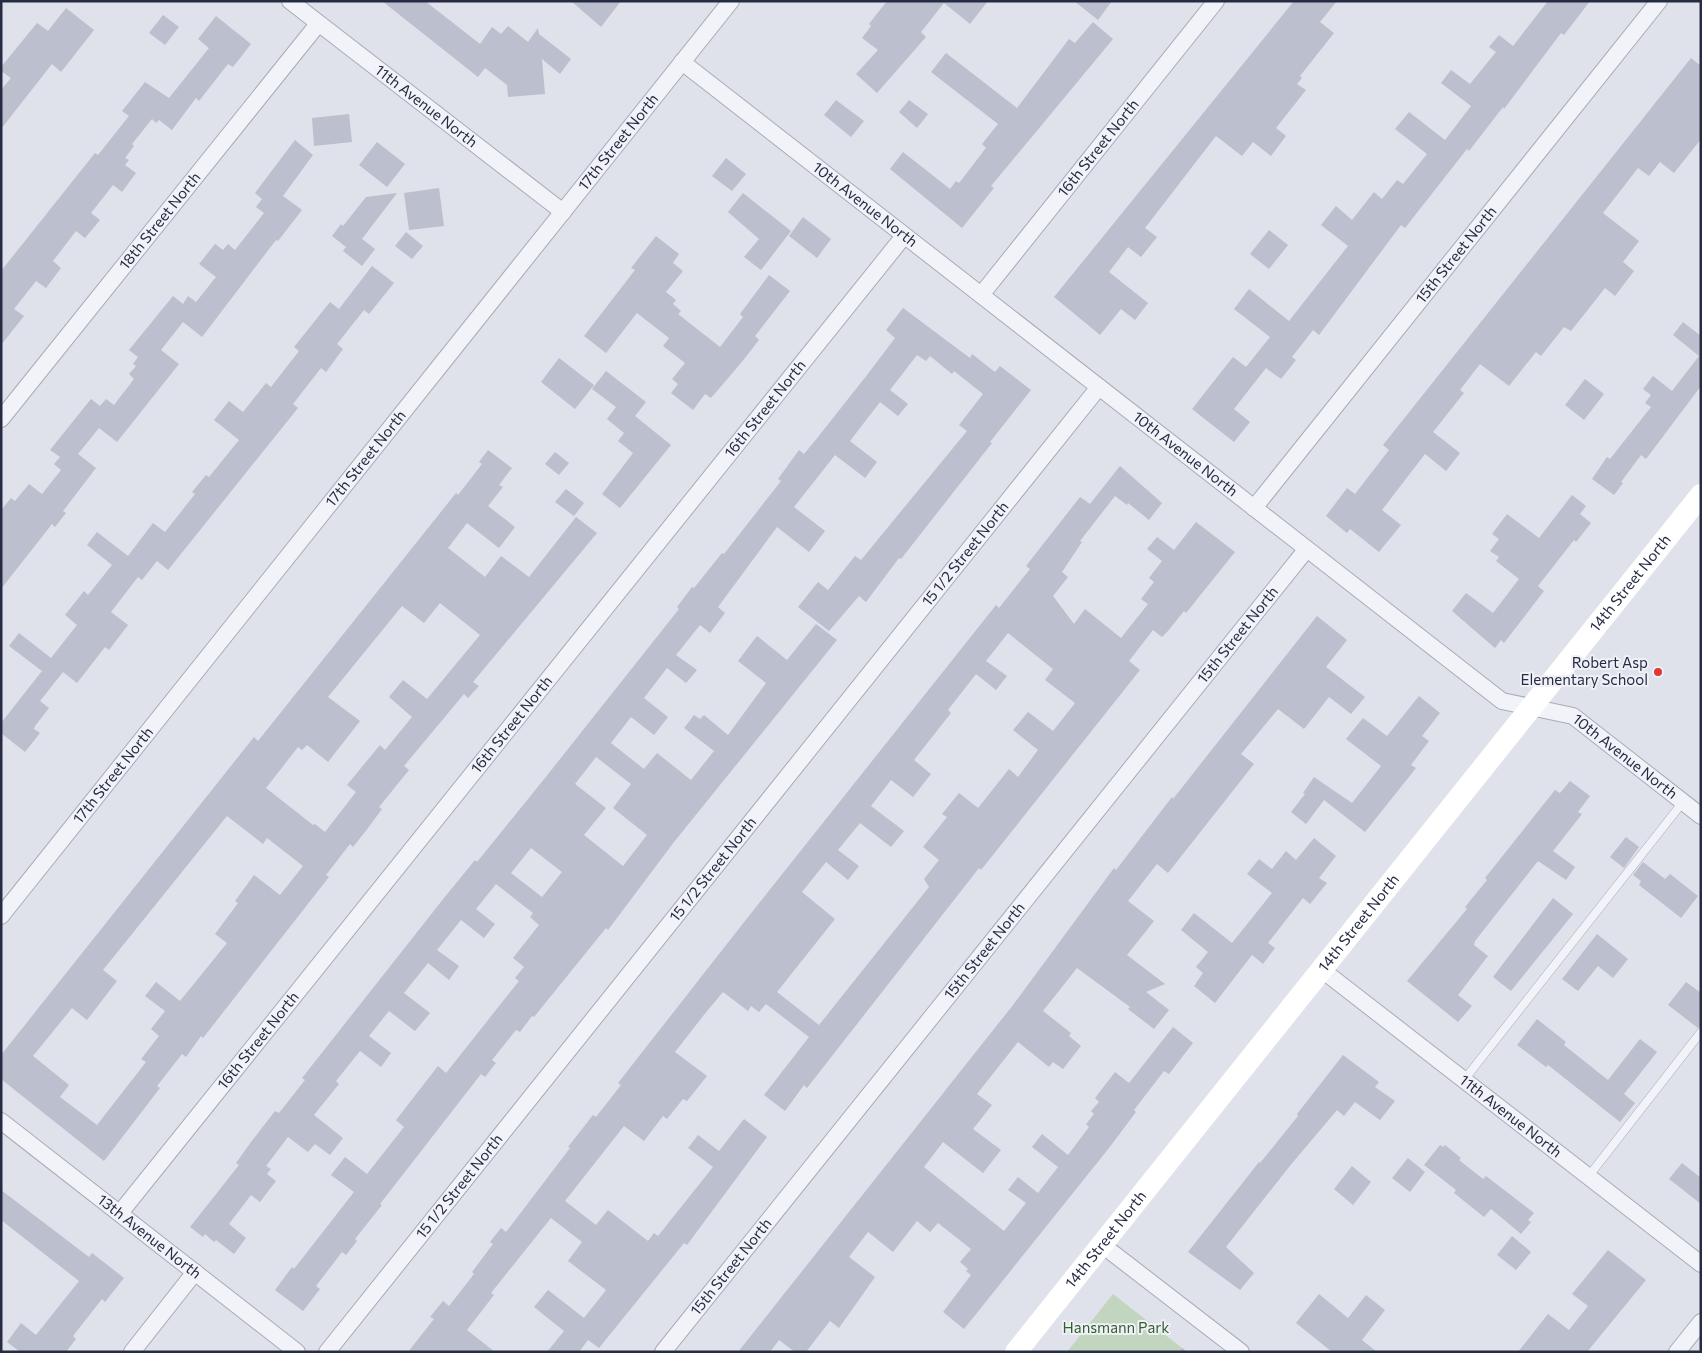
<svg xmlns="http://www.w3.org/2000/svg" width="1702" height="1353" font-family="Commissioner,sans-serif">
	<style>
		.green { fill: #c1d5bf }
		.building { fill: #bcbfcd; fill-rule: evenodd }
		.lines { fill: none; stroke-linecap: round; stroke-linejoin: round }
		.lane-casing { stroke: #a8abb8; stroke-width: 9 }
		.street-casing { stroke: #a8abb8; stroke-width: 18 }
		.path { stroke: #bdbfc9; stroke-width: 3; stroke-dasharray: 4 4; stroke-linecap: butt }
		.lane { stroke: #f2f3f8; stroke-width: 8 }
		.street { stroke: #f2f3f8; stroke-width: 16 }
		.secondary { stroke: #fff; stroke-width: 22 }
		.poi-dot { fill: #dc3a37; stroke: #eff1f7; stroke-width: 2 }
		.labels { text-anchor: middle; stroke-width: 4; stroke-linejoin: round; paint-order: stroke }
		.street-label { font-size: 15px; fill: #262c43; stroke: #eff1f7 }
		.poi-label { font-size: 15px; fill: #262c43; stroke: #eff1f7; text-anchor: end }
		.park-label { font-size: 15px; fill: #336032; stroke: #eff1f7 }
	</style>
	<rect width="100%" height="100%" fill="#dfe2ea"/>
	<!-- green -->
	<path class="green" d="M1113,1294L1187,1352H1067Z"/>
	<!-- building -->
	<path class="building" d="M382,1H425L480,44L492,27L501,34L508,26L528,42L538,28L539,34L571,59L560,74L542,59L545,94L508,97L507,85L485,68L478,77Z
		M571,1H621L601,27Z
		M887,1H988L970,24L944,3L921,32L926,37L877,93L856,74L878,50L862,38L871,26L869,24Z
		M1074,1H1112L1098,20Z
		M1294,1H1337L1320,22L1334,33L1300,76L1302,78L1297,84L1306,90L1276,128L1286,136L1271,156L1253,142L1242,156L1216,136L1145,228L1157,237L1141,257L1128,247L1109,272L1148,303L1135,320L1121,309L1100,335L1054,297Z
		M1548,1H1590L1564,35L1561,33L1504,109L1503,107L1469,151L1467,149L1405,228L1401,225L1319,335L1313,330L1292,357L1296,360L1281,379L1266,368L1234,409L1250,422L1234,442L1192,409L1233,357L1246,367L1270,337L1234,309L1249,289L1289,321L1348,246L1321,225L1336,206L1352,220L1374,192L1382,199L1397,180L1403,184L1427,154L1395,129L1409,112L1445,140L1471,106L1441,83L1451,70L1470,84L1496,52L1489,47L1499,35L1513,46Z
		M66,8L94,30L61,72L52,64L1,129V90L11,78L1,71V67L37,23L48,31Z
		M163,15L179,27L165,45L149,33Z
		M216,16L251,44L233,67L228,64L199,101L196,98L172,130L159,120L156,123L152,119L132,144L134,146L125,158L129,160L125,165L136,173L122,192L113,185L91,213L100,220L85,238L76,231L53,261L61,268L46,288L36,281L14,309L24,316L1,345V271L95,153L98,155L129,116L122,111L145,82L169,98L209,48L198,39Z
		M1093,22L1113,39L991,186L994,188L962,228L890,169L903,152L950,189L956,181L959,183L986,148L982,144L998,124L931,72L946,53L1017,108L1069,39L1075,43Z
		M1691,58L1701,66V139L1674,173L1660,162L1649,176L1638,168L1603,213L1639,241L1623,262L1634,271L1615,296L1605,288L1571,331L1564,327L1541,356L1536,352L1509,386L1480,364L1460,390L1464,393L1433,432L1460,453L1446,471L1425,454L1382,510L1401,525L1379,552L1350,529L1347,533L1326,516L1347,488L1355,494L1389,450L1383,445Z
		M836,100L864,121L851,137L824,115Z
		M909,100L928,114L917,128L899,112Z
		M349,114L352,142L314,146L312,118Z
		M295,140L313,155L283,196L302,210L278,241L276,240L202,337L183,322L161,350L179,364L117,442L99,428L78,454L96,468L63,511L66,513L55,527L52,524L1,589V510L11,498L15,501L29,484L42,494L61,470L54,464L60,457L50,450L91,399L100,406L106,399L114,405L134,379L129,374L136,366L133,364L138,357L129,350L173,296L183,304L188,296L196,302L216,277L199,264L215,244L223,250L228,244L235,250L264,213L256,207L262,199L255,193Z
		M377,142L405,164L387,187L359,165Z
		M726,158L746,174L732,191L712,176Z
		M439,188L444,226L409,230L404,193Z
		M397,193L362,239L375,249L362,266L343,251L346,247L332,236L341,224L343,226L366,197Z
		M743,193L791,231L761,270L744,257L759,239L728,212Z
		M803,217L831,239L817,258L789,236Z
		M1269,230L1288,245L1269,269L1250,254Z
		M406,232L423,246L412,259L395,246Z
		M656,236L679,254L673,263L683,271L666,292L676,300L673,304L681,311L678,314L720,347L743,317L740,314L769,275L790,291L755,336L759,340L741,363L711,398L705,394L693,410L671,393L678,384L672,379L685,363L663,346L669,338L637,313L606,353L584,336L635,270L631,268Z
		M372,266L394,283L369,314L364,310L337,344L343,349L326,372L321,368L293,404L298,408L168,570L157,561L142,580L138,577L111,612L128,625L109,650L105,647L77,683L63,672L40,701L49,708L35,726L34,729L40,733L25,752L1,733V723L42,671L9,646L19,633L51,658L77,625L65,615L84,591L88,595L112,565L87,545L97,532L128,556L153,523L165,532L195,494L192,492L206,475L209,477L239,440L214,420L229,401L243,412L266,383L271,387L299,351L294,347L330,302L339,309Z
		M903,308L970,358L972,354L995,372L1000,366L1031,390L990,442L992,443L901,559L899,558L866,602L859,596L829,631L798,607L818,582L828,590L855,556L861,560L967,431L959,425L983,394L954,371L952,374L930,356L926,361L917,355L890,390L908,404L898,416L880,402L850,441L877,462L865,478L835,455L794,507L825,531L809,552L777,527L718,607L725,613L710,633L700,625L676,655L697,670L686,683L667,668L644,698L668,717L654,735L631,717L611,743L644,769L657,753L691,780L714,751L684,728L694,715L700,719L704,715L728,735L766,683L738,661L757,636L787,660L816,624L837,640L674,842L608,930L606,928L534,1017L532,1016L520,1032L516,1030L492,1060L496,1063L485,1077L481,1074L460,1101L380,1204L382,1205L355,1239L357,1241L346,1255L342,1252L316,1286L320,1289L303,1311L275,1290L292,1267L294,1269L354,1192L331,1175L345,1157L367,1174L404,1127L396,1120L438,1066L446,1073L519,981L515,978L524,967L513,958L539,925L530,917L533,913L496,884L476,909L495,924L484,938L461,920L437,950L459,966L449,980L428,963L404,993L430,1013L415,1031L389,1011L369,1036L391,1053L381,1067L360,1051L336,1081L339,1084L314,1115L343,1138L330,1155L315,1144L308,1152L288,1137L266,1166L271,1169L267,1174L276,1181L260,1202L251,1195L229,1224L246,1238L234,1254L216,1240L214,1242L205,1234L203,1237L190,1227L239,1165L236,1163L251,1142L275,1111L279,1113L305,1080L302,1078L444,898L475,860L477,862L545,778L679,609L677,607L692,587L694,588L722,553L724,554L781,481L778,479L799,450L804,454L814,442L867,375L895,338L886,330ZM596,757L631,784L613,808L647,835L623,866L584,835L606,808L575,784ZM531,848L562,872L542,897L511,873Z
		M1683,322L1701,336V386L1646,459L1641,455L1621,482L1623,483L1614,495L1592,479L1607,457L1610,459L1651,407L1645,403L1651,395L1643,389L1653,376L1672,391L1699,356L1673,335Z
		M559,358L594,385L575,409L541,382Z
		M606,371L646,402L635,416L671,445L620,508L602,494L633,453L618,441L624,433L607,419L616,407L592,389Z
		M1585,379L1604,394L1584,420L1565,405Z
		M488,450L512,468L499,485L503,487L488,506L515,527L499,548L467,523L448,548L485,577L501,556L529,577L576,517L597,533L473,682L479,686L468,698L464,694L404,766L409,770L379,807L382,809L368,828L353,847L350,844L326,875L329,877L203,1038L201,1036L186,1057L182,1054L157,1086L160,1088L104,1161L1,1079V1055L254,737L258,741L456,493L458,495L482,464L479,462ZM440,603L480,635L427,699L403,680L389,697L412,717L385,750L380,745L347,785L356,792L325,832L315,824L313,825L266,788L298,747L302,750L307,745L328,762L360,721L328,697L402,606L424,623ZM227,816L263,844L267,838L303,866L280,895L254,875L235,901L238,903L215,934L227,943L180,1001L156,982L145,996L165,1011L151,1029L159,1036L141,1059L146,1062L97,1125L60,1097L69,1085L33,1056L72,1008L87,1020L117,981L103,970Z
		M555,452L569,463L559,475L545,464Z
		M1120,466L1162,503L1149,520L1128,503L1127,505L1115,496L1080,541L1082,542L1062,572L1068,577L1053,596L1074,624L1085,609L1121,638L1148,604L1141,599L1154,582L1149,578L1162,561L1147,549L1157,537L1174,550L1196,522L1235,552L1186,613L1184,611L1168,631L1162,637L1153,630L1129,661L1140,670L981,870L979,868L807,1088L804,1085L785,1111L764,1095L809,1037L766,1004L759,1012L751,1006L748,1011L723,992L703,1016L675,1052L707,1076L687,1101L683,1099L667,1119L663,1116L644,1141L624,1126L565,1201L596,1225L608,1210L648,1241L654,1233L658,1236L713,1167L688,1148L698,1135L719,1151L744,1119L767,1137L687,1245L684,1243L599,1348L588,1340L579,1352H547L564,1331L534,1307L548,1290L584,1318L606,1290L568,1261L582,1242L551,1218L491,1293L494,1295L467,1330L495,1352H408L434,1319L430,1317L443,1301L449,1306L474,1274L472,1272L493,1244L490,1242L501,1228L506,1232L570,1148L568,1147L593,1115L596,1117L621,1085L618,1083L741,926L996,605L999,608L1030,569L1026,566L1080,497L1090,504ZM1008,633L1053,669L1045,680L1075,703L1053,731L1028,712L1013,730L1038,750L1018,777L1009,769L978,808L959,793L942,814L947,817L923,847L939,860L924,879L929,887L819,1025L777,992L835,919L802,892L826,862L848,880L859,866L838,850L860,823L891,847L904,831L871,806L891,780L913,797L931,774L914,760L951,713L948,710L976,674L996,690L1007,676L986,661Z
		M566,489L584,503L574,516L555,502Z
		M1572,495L1586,506L1580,514L1591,523L1576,542L1574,540L1538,586L1544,591L1504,643L1501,640L1495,648L1452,611L1466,593L1493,613L1519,579L1496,561L1499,557L1490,551L1499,539L1492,534L1507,514L1539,538Z
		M1317,616L1347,640L1326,667L1365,697L1351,714L1329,697L1304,729L1278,709L1241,754L1254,764L1168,873L1157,864L1128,901L1154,921L1127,955L1165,984L1146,992L1169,1010L1154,1029L1128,1009L1130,1007L1077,968L1043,1011L1071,1033L1069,1036L1081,1046L1063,1069L1053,1062L1049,1067L1018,1042L977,1094L992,1105L973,1129L1001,1150L983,1173L943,1142L924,1167L1004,1231L1026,1203L1008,1190L1018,1177L1038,1193L1058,1167L1032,1147L1042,1134L1068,1155L1089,1127L1086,1124L1094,1114L1091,1111L1099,1102L1095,1098L1115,1072L1129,1083L1173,1027L1193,1043L1169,1074L1164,1071L1134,1110L1136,1112L1109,1148L964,1329L943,1312L971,1275L966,1271L968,1269L960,1262L971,1249L938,1223L930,1232L917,1221L893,1252L868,1232L849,1257L875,1277L839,1328L830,1321L806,1352H795L779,1340L770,1352H738L1013,1005L1114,868L1116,870L1172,797L1173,799Z
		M1419,696L1440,713L1422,736L1429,741L1411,765L1416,768L1365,832L1324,800L1306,824L1291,812L1305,794L1303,793L1314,777L1352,803L1381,766L1346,739L1363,718L1387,736Z
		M1570,781L1590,796L1578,812L1582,814L1553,851L1575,867L1566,880L1538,861L1475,941L1474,945L1488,956L1458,995L1472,1006L1458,1022L1407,981L1467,909L1465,907L1487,880L1485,878L1555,790L1560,793Z
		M1626,837L1639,847L1624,868L1610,857Z
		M1314,838L1336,856L1319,878L1327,883L1310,904L1303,898L1268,943L1275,948L1263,964L1252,955L1215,1003L1194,986L1203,973L1196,967L1208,952L1181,930L1194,913L1232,943L1272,893L1247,874L1259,859L1272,869L1286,851L1296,860Z
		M1643,862L1665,879L1670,874L1698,896L1681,918L1639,885L1641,881L1633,875Z
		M1553,898L1573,914L1511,991L1493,977Z
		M1597,934L1628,959L1613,978L1598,966L1578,991L1562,979Z
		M1686,982L1701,993V1026L1698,1028L1668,1005Z
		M1537,1019L1566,1042L1564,1045L1608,1080L1640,1039L1657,1052L1624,1094L1635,1103L1620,1122L1548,1065L1546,1067L1517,1045Z
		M1343,1055L1379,1082L1375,1087L1395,1101L1380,1120L1355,1102L1344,1116L1337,1110L1289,1167L1226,1247L1254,1273L1240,1290L1188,1252L1259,1162L1260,1163L1298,1116L1297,1114Z
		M1440,1145L1443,1147L1445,1145L1461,1158L1459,1160L1483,1179L1486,1176L1534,1213L1528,1220L1531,1222L1521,1234L1491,1209L1484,1217L1454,1193L1456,1190L1424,1165Z
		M1408,1158L1425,1172L1410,1192L1392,1178Z
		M1682,1163L1701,1178V1204L1669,1179Z
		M1352,1166L1371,1182L1353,1205L1334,1189Z
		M1,1190L89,1257L92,1253L124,1278L105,1302L102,1299L73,1336L76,1339L66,1352H20L7,1342L21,1323L36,1335L79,1281L1,1220Z
		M1512,1236L1531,1252L1516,1270L1497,1255Z
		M1608,1250L1646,1280L1587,1352H1518L1548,1314L1569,1330L1588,1306L1572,1294Z
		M1319,1294L1348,1318L1366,1295L1385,1310L1362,1340L1377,1352H1332L1296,1323Z"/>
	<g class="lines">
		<!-- lane casing -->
		<g class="lane-casing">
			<path id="lane" d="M1464,1080L1683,802
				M1588,1177L1701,1032"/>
		</g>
		<!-- street casing -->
		<g class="street-casing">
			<g id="street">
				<path id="s1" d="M290,1L563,212"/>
				<path id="s2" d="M682,62L1502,701L1573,716L1701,816"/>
				<path id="s3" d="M981,295L1216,1"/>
				<path id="s4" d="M1,419L318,24"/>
				<path id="s5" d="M1254,508L1659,1"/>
				<path id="s6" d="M1,916L731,1"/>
				<path id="s7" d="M1321,969L1701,1264"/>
				<path id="s8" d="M1,1121L297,1352"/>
				<path id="s9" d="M120,1213L904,236"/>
				<path d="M1101,1244L1241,1352"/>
				<path d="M132,1352L195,1272"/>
				<path id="s10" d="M327,1352L1099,387"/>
				<path id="s11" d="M663,1352L1306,550"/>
				<path d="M1677,1352L1701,1322"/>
			</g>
		</g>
		<!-- path -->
		<path class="path" d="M1181,1352L1184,1348"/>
		<!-- lane -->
		<use href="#lane" class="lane"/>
		<!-- street -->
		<use href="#street" class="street"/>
		<!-- secondary -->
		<path class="secondary" id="s12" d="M1016,1352L1701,495"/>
	</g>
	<!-- markers -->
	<circle class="poi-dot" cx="1658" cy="672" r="5"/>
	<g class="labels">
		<!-- street labels -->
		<g class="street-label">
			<text dy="5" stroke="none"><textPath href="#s1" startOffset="172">11th Avenue North</textPath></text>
			<text dy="5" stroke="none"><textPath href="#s6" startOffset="990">17th Street North</textPath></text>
			<text dy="5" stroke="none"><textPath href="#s3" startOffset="188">16th Street North</textPath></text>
			<text dy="5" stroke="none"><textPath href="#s2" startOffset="232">10th Avenue North</textPath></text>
			<text dy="5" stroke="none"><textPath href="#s4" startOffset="254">18th Street North</textPath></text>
			<text dy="5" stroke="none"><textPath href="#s5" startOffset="324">15th Street North</textPath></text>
			<text dy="5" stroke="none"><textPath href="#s9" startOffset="1031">16th Street North</textPath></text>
			<text dy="5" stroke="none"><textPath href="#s2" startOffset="638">10th Avenue North</textPath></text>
			<text dy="5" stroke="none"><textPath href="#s6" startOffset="585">17th Street North</textPath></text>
			<text dy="5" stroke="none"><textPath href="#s10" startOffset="1022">15 1/2 Street North</textPath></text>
			<text dy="5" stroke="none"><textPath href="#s12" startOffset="984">14th Street North</textPath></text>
			<text dy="5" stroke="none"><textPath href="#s11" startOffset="919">15th Street North</textPath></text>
			<text dy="5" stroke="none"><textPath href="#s9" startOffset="626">16th Street North</textPath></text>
			<text dy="5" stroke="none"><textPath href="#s2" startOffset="1178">10th Avenue North</textPath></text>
			<text dy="5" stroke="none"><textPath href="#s6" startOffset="180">17th Street North</textPath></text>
			<text dy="5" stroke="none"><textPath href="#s10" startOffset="618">15 1/2 Street North</textPath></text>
			<text dy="5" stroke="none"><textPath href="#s12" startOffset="549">14th Street North</textPath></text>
			<text dy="5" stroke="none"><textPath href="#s11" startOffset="514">15th Street North</textPath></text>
			<text dy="5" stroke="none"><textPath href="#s9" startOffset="221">16th Street North</textPath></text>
			<text dy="5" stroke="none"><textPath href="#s7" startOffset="240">11th Avenue North</textPath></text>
			<text dy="5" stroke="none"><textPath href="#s10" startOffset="212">15 1/2 Street North</textPath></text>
			<text dy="5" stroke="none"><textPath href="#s8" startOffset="188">13th Avenue North</textPath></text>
			<text dy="5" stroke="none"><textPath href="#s12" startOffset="144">14th Street North</textPath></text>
			<text dy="5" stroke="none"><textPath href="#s11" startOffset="109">15th Street North</textPath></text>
		</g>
		<!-- poi labels -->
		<g class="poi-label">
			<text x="1648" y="668">Robert Asp<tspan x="1648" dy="17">Elementary School</tspan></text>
		</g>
		<!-- park labels -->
		<g class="park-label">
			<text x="1116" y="1333">Hansmann Park</text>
		</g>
	</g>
	<!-- border -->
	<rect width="1702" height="1353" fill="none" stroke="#262c43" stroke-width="5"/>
</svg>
